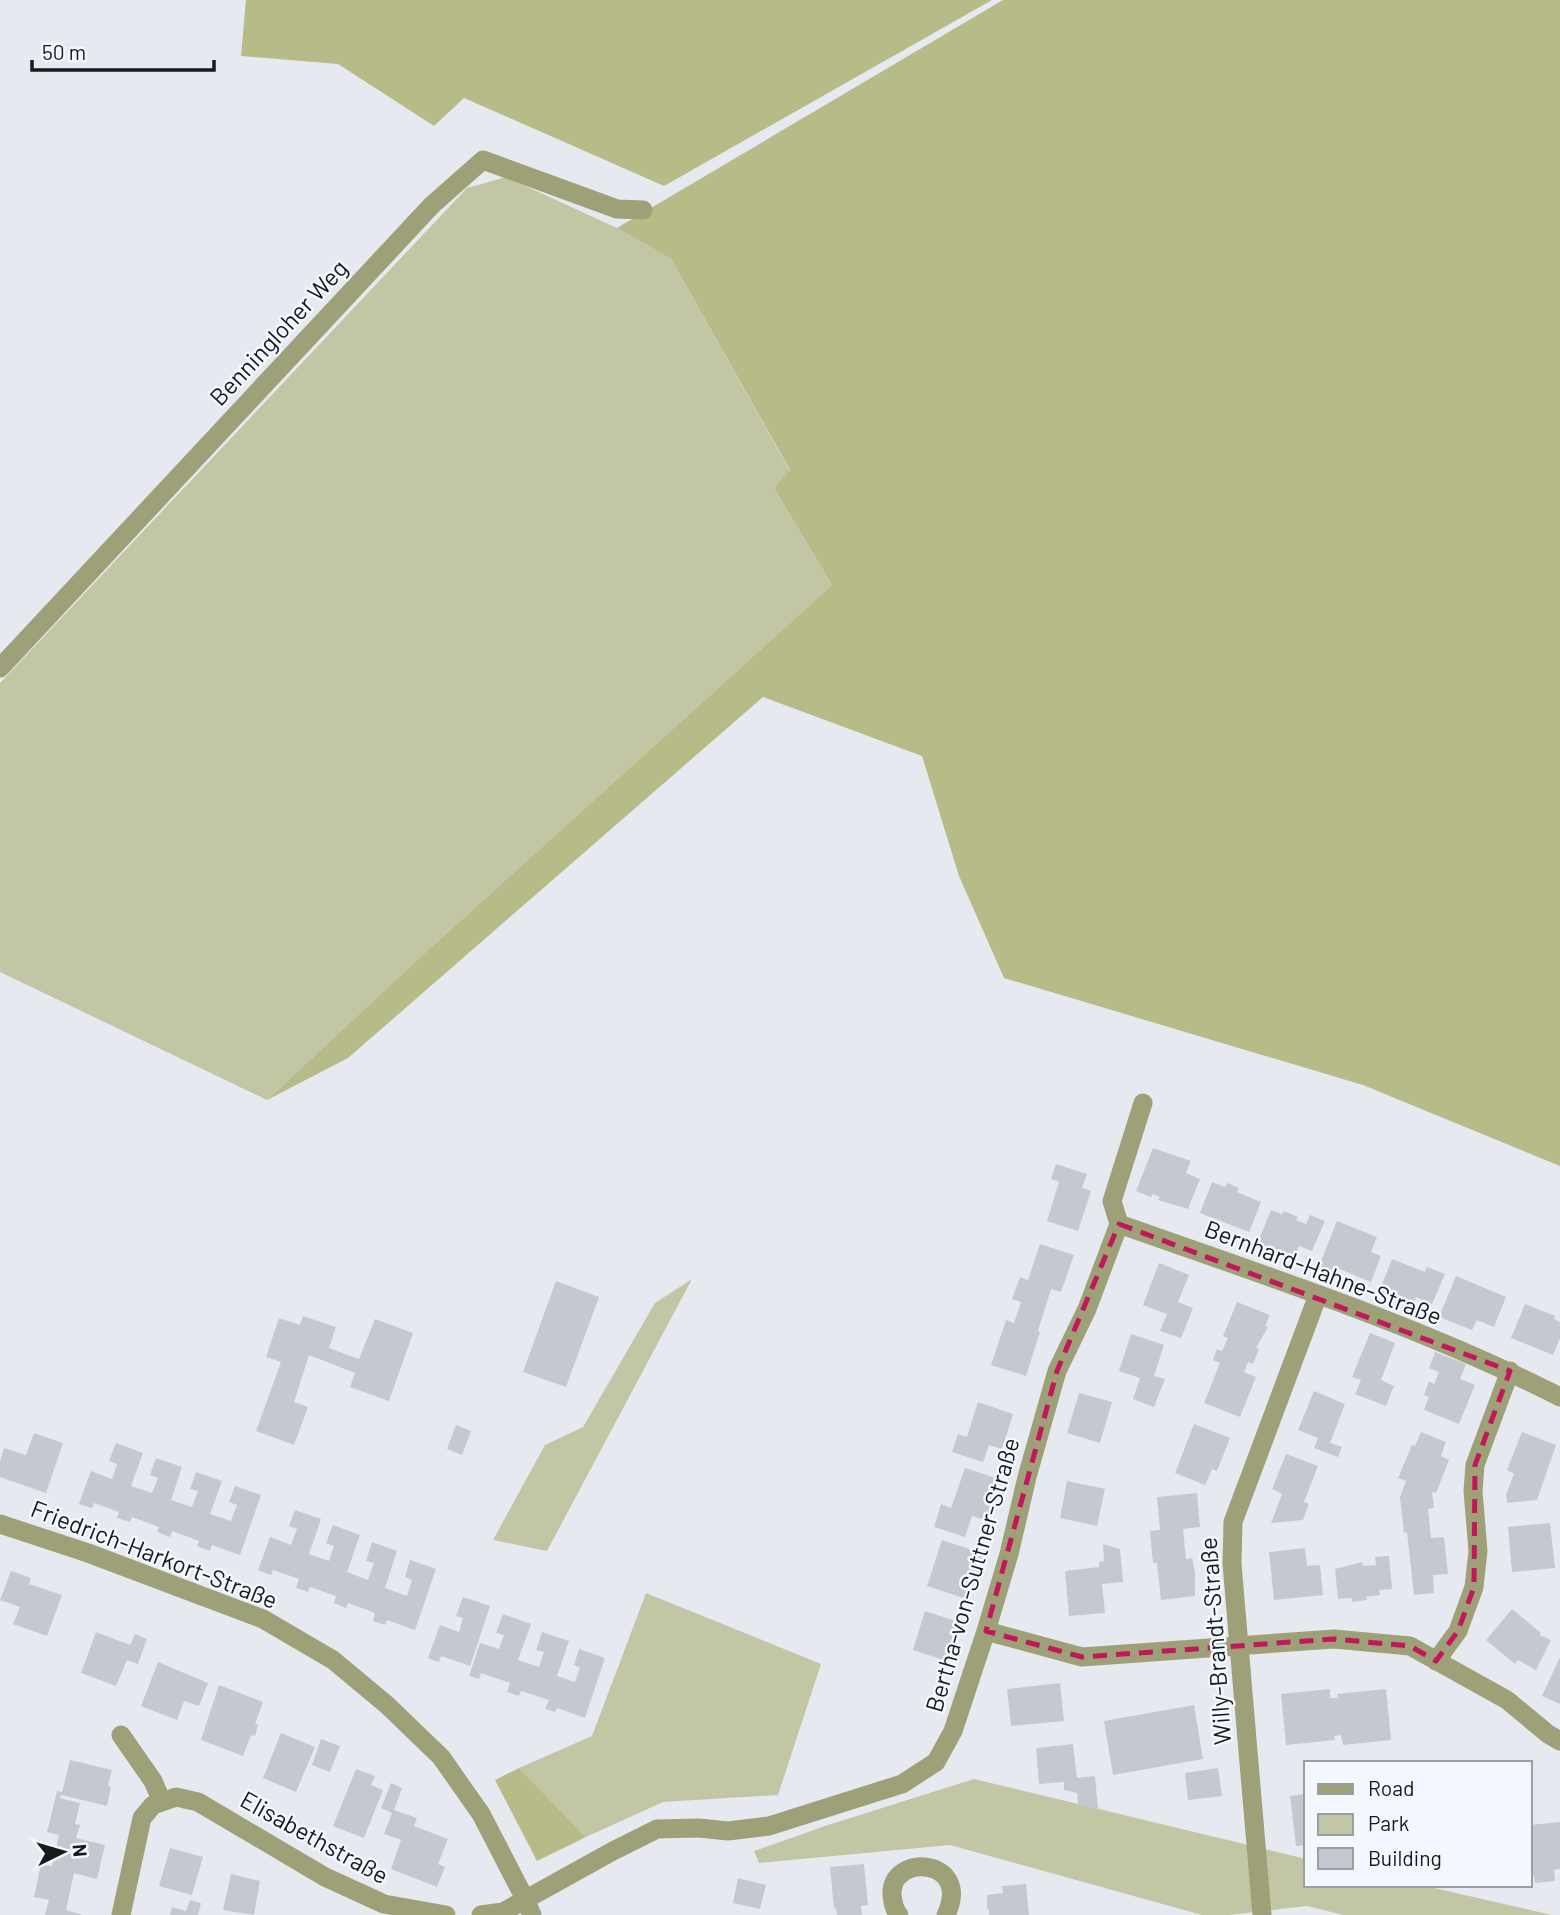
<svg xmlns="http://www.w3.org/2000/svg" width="1560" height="1915" font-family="Barlow,sans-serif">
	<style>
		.green { fill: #c3c6a5 }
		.forest { fill: #b7bb87 }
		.building { fill: #c5c9cf }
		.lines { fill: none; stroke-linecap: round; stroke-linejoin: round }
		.minor { stroke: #9ea177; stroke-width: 19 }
		.marked { fill: none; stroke: #c2185b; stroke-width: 5; stroke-dasharray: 14 9; stroke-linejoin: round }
		.labels { text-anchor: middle; stroke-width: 5; stroke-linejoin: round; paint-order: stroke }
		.street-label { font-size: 24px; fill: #17191b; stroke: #f3f7fe }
	</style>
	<rect width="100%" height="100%" fill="#e6eaf0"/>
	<!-- green -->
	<path class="green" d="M506,177L617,228L671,259L790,471L774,488L832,585L416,961L267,1100L0,972V683L467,188Z
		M692,1279L547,1551L493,1540L545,1445L583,1427L655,1303Z
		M646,1593L821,1664L778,1795L663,1802L586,1837L519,1768L592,1736Z
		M974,1779L1306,1859V1885H1421L1552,1915H1343L1307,1906L1229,1915H1202L950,1845L759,1863L754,1851L825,1826Z"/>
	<!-- forest -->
	<path class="forest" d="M246,0H992L664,186L464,98L434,126L338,64L241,56Z
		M1003,0H1560V1166L1363,1085L1004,978L959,876L922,756L763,697L348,1058L267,1100L416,961L832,585L774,488L790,470L671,259L617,228Z
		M519,1768L586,1837L537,1861L495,1780Z"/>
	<!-- building -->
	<path class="building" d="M1153,1148L1191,1161L1186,1173L1200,1179L1188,1209L1158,1200L1160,1197L1152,1194L1151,1197L1136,1191Z
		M1056,1164L1087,1174L1082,1188L1091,1191L1078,1231L1047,1221L1059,1182L1051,1179Z
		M1212,1182L1225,1187L1227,1183L1239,1188L1237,1192L1261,1202L1249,1232L1200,1213Z
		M1271,1210L1282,1214L1284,1211L1298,1217L1296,1220L1306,1224L1310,1215L1325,1221L1312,1251L1299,1246L1294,1259L1257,1244Z
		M1337,1221L1377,1237L1371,1252L1381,1256L1371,1282L1337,1268L1335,1273L1319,1266Z
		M1040,1244L1074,1255L1061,1292L1051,1289L1038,1331L1040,1332L1026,1376L991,1365L1006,1320L1014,1323L1021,1302L1012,1299L1020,1277L1028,1280Z
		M1392,1259L1425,1272L1427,1267L1445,1274L1432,1304L1416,1297L1412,1306L1379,1292Z
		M1159,1263L1189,1275L1178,1302L1193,1308L1181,1338L1160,1331L1167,1314L1143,1305Z
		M1456,1276L1506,1297L1494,1327L1477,1320L1472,1330L1439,1317Z
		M556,1281L599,1297L566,1387L523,1372Z
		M1237,1302L1270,1315L1265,1326L1268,1327L1256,1348L1259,1349L1253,1364L1248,1362L1244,1372L1256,1377L1240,1417L1204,1403L1220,1363L1213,1360L1217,1349L1222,1351L1228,1338L1223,1336Z
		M1525,1304L1555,1316L1554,1319L1560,1322V1338L1553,1355L1511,1338Z
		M303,1316L336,1327L329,1348L359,1359L375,1319L413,1333L389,1401L350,1387L355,1373L309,1355L294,1402L308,1407L294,1445L256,1431L281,1362L266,1357L279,1318L300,1325Z
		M1370,1333L1395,1343L1381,1380L1394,1386L1386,1406L1355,1394L1361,1380L1352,1377Z
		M1131,1334L1164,1345L1154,1376L1165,1379L1154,1407L1133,1399L1140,1378L1119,1371Z
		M1435,1352L1466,1364L1460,1379L1475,1385L1459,1424L1424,1410L1429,1397L1424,1395L1429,1381L1434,1384L1439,1372L1429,1368Z
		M1314,1391L1345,1404L1330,1443L1342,1447L1338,1457L1314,1448L1318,1438L1298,1430Z
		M1079,1393L1112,1402L1100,1443L1067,1433Z
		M978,1402L1013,1414L1002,1449L989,1445L983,1462L952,1452L958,1434L967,1437Z
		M1194,1424L1230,1438L1217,1471L1212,1469L1205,1485L1175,1473Z
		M456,1425L471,1431L462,1455L447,1449Z
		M1421,1432L1446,1442L1441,1456L1449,1460L1436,1493L1432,1492L1434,1508L1428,1509L1431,1538L1444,1537L1448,1574L1433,1575L1434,1593L1414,1595L1407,1532L1404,1533L1400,1497L1406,1481L1398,1478L1412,1445L1415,1446Z
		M1522,1432L1556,1445L1537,1500L1507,1503L1506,1495L1514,1474L1507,1470Z
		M34,1433L63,1443L46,1493L0,1477V1462L4,1448L26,1455Z
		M116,1443L143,1453L131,1486L152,1493L158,1478L150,1475L156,1458L182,1467L171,1500L192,1507L198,1491L190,1489L196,1472L222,1481L210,1514L231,1521L237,1505L229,1502L235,1486L261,1495L240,1555L212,1545L210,1551L197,1546L199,1541L172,1531L170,1537L157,1532L159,1527L132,1517L130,1522L117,1518L119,1512L94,1503L92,1508L79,1504L91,1471L112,1479L117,1464L109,1461Z
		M1286,1454L1318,1466L1304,1502L1309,1504L1303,1520L1271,1523L1282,1494L1272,1489Z
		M965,1468L999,1479L985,1520L972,1516L965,1537L934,1527L941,1504L951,1508Z
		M1067,1481L1105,1489L1097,1526L1060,1518Z
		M1197,1493L1200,1527L1183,1529L1186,1559L1192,1558L1195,1572V1596L1161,1600L1157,1563H1153L1150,1531L1160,1530L1157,1497Z
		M295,1510L321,1519L309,1554L329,1561L334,1546L326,1543L333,1525L360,1535L347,1572L368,1580L374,1563L366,1561L372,1542L397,1551L385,1588L407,1596L412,1580L405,1577L410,1560L436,1569L415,1630L387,1620L385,1625L373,1621L375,1613L348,1603L346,1608L336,1604L334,1603L336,1596L310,1587L308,1592L296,1588L299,1579L273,1570L271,1575L258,1570L270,1537L291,1545L297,1529L289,1526Z
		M1550,1523L1555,1568L1512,1572L1508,1527Z
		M942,1540L984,1554L969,1600L927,1586Z
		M1103,1544L1120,1549L1123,1582L1102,1584L1105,1613L1069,1616L1065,1571L1099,1567V1562L1104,1561Z
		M1305,1548L1307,1566L1320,1565L1323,1595L1274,1600L1269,1552Z
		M1389,1556L1392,1589L1379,1590L1380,1595L1366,1597L1367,1600L1352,1602V1598L1338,1599L1335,1569L1362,1562L1363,1566L1376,1565L1375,1557Z
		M11,1571L31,1578L29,1584L62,1595L47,1636L13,1624L20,1607L0,1600Z
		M463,1597L490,1606L470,1666L441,1656L439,1662L428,1658L440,1625L459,1632L463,1618L456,1616Z
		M1512,1609L1541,1633L1539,1635L1551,1640L1536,1670L1518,1660L1515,1664L1486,1640Z
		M925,1611L959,1622L946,1661L913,1650Z
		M503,1614L531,1624L518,1660L539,1667L544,1652L536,1650L542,1632L569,1641L557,1676L575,1682L580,1668L574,1665L579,1649L605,1658L585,1718L557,1708L555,1712L545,1709L549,1700L521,1691L519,1696L507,1692L510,1683L481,1673L479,1679L469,1676L480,1643L499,1649L504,1635L496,1633Z
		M96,1632L130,1645L135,1634L147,1639L138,1664L127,1660L116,1686L81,1673Z
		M1560,1657V1704L1542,1696Z
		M158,1662L208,1683L199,1706L184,1701L177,1720L141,1706Z
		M1060,1683L1064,1721L1011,1726L1007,1689Z
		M219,1685L263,1702L255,1724L258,1725L255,1736L251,1735L243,1756L201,1740Z
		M1330,1689V1698H1338L1337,1694L1386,1689L1391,1740L1343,1745L1341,1735L1334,1736L1335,1740L1286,1745L1281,1694Z
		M1194,1705L1203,1759L1113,1775L1104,1721Z
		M281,1733L315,1747L296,1792L263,1778Z
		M321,1739L340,1746L330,1772L312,1765Z
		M1073,1744L1077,1778L1095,1776L1098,1809L1078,1804L1077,1793L1064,1790V1782L1039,1784L1036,1748Z
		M70,1760L112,1770L108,1786L111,1787L107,1806L61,1795L60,1798L80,1803L75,1824L80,1825L76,1838L105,1845L97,1879L74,1873L66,1910L83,1915H45L49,1900L34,1897L41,1864L52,1866L59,1835L47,1832L57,1791L62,1792Z
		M1218,1768L1222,1796L1188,1800L1185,1773Z
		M356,1769L375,1776L371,1785L383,1790L364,1838L333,1826Z
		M391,1783L402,1788L394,1810L417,1818L414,1826L448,1839L438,1864L445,1867L437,1887L391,1869L401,1840L384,1834L392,1813L381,1808Z
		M1306,1794V1845L1296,1846L1290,1796Z
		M1560,1822V1869L1554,1870L1555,1881L1535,1883L1534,1876H1530V1825Z
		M170,1848L203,1857L192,1895L159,1886Z
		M864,1864L868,1905L861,1906L862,1915H837L836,1908L834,1909L830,1867Z
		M231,1874L260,1881L254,1915L223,1910Z
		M738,1878L766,1885L760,1909L733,1903Z
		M1026,1884L1029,1915H989V1909H987V1895L1003,1893L1002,1886Z
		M190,1900L201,1903L198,1915H170L172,1907L186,1911Z"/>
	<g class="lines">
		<!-- minor -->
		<path class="minor" d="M0,668L432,205L483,160L617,209L643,210
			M1119,1224C1266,1276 1421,1326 1560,1397
			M0,1524L88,1553L263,1619L333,1660L387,1705L441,1757L481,1814L525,1899L532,1915
			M986,1631L1082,1657L1334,1639L1410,1646L1507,1700L1548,1734L1560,1741
			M1436,1661L1458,1631L1474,1587L1478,1551L1473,1491L1475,1465L1510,1371
			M121,1735L153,1781L162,1802
			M121,1915L142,1818L153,1805L176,1797L198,1802L325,1877L384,1904L446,1915
			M481,1915L503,1912L613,1851L657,1829L699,1828L728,1831L769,1826L902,1784L936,1762L953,1731L986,1631L1009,1554L1027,1477L1057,1371L1087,1309L1119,1224L1112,1201L1143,1103
			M899,1915C894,1910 893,1903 892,1895C890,1852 973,1858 946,1915
			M1262,1915L1232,1564L1233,1522L1318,1295"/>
	</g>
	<!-- marked area -->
	<path class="marked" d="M1119,1224L1510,1371L1475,1465L1474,1587L1458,1631L1436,1661L1410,1646L1334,1639L1082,1657L986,1631L1057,1371Z"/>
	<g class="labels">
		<!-- street labels -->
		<g class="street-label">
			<text transform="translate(279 333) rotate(-47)" y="8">Benningloher Weg</text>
			<text transform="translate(1323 1273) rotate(21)" y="8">Bernhard-Hahne-Straße</text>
			<text transform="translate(154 1555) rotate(21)" y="8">Friedrich-Harkort-Straße</text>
			<text transform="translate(973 1575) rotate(-74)" y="8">Bertha-von-Suttner-Straße</text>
			<text transform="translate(1216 1641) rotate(-94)" y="8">Willy-Brandt-Straße</text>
			<text transform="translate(314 1838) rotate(29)" y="8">Elisabethstraße</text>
		</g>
	</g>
	<!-- legend -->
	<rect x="1304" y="1761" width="228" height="126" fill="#f3f7fe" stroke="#9b9ea3" stroke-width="2"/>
	<rect x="1318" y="1784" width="35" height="10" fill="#9ea177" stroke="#9b9ea3" stroke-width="2"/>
	<text x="1368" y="1796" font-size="21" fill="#17191b">Road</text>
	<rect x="1318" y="1814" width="35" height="21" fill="#c3c6a5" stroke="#9b9ea3" stroke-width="2"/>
	<text x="1368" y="1831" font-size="21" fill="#17191b">Park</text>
	<rect x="1318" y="1848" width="35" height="21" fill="#c5c9cf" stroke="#9b9ea3" stroke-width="2"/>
	<text x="1368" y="1866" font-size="21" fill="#17191b">Building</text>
	<!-- north arrow -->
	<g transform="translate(63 1852) rotate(85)" stroke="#f3f7fe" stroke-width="5" paint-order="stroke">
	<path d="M0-5L12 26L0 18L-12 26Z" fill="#17191b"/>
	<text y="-10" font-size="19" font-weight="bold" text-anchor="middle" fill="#17191b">N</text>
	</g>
	<!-- scale -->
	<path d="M32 60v10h182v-10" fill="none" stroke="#17191b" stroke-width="3.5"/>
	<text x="42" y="60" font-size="21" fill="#17191b" stroke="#f3f7fe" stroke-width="5" paint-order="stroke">50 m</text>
</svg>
